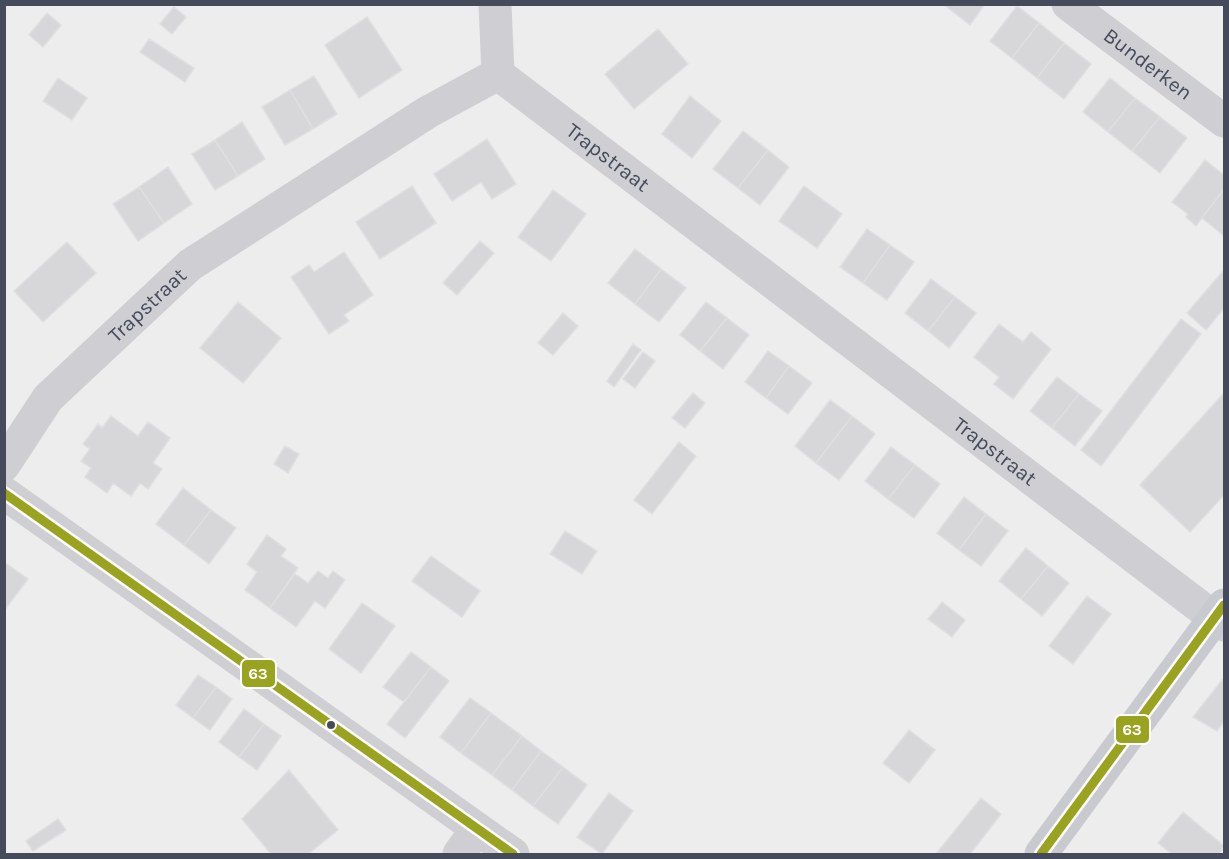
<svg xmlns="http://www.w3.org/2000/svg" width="1229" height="859" font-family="Karla,sans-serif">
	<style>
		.building { fill: #d7d6d9; stroke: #dfdfe0; stroke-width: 1.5 }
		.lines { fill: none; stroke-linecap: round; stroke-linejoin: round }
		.minor { stroke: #cfcfd3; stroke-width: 33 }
		.major { stroke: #c8cacf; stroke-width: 33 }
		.bus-1-casing { stroke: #fff; stroke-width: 14 }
		.bus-1 { stroke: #9aa31f; stroke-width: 9 }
		.bus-dot { fill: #454b5a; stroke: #fff; stroke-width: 2 }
		.labels { text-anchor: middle; stroke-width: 4.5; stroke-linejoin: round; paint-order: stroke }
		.street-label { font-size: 21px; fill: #454b5a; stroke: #fff }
		.line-badge { stroke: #fff; stroke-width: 2 }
		.badge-label { font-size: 16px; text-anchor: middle; font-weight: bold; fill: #fff }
	</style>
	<rect width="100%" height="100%" fill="#eeeded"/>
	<!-- building -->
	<path class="building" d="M943,4H985L970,25Z
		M1017,6L1039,23L1012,58L990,41Z
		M174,7L186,17L172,34L160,24Z
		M47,13L61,25L43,47L29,35Z
		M367,17L402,70L359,98L325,45Z
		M1039,23L1064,43L1037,78L1012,58Z
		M658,29L688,64L634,109L605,74Z
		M149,39L194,68L185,82L140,52Z
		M1064,43L1091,64L1064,99L1037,78Z
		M314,76L337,114L313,129L290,90Z
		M58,78L87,98L72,120L43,101Z
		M1110,78L1135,98L1108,132L1083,112Z
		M290,90L313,129L285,145L262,107Z
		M690,96L721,121L692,158L662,134Z
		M1135,98L1160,117L1132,151L1108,132Z
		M1160,117L1187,138L1160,173L1132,151Z
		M242,122L265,159L238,176L215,140Z
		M743,131L768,150L738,188L713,169Z
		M487,139L516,184L492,199L481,182L452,201L434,174Z
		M215,140L238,176L215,190L192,154Z
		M768,150L789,167L760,205L738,188Z
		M1205,160L1224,175V189L1196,226L1186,217L1188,214L1172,202Z
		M168,167L192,204L164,223L139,187Z
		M412,186L436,223L380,259L356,222Z
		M804,186L842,214L817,248L779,221Z
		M139,187L164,223L138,241L113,204Z
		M1224,189V236L1202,218Z
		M553,190L586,214L551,261L518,237Z
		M867,229L890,245L863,283L840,267Z
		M480,241L494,253L457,295L443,283Z
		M67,242L96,273L43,322L14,291Z
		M890,245L914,262L887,300L863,283Z
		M635,249L661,269L635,304L608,283Z
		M344,252L373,295L344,315L349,321L329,334L291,277L309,265L314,272Z
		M661,269L686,288L659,322L635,304Z
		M1224,270V308L1206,330L1187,313Z
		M931,279L955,297L928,331L905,313Z
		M955,297L976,313L949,348L928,331Z
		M238,302L281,338L243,383L200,348Z
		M706,302L727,318L700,351L680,335Z
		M563,313L578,326L553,355L538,343Z
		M727,318L749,335L723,369L700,351Z
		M1181,319L1201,334L1101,466L1081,450Z
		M999,324L1023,342L1031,332L1051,349L1013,399L994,384L999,377L974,357Z
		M633,344L641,350L614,387L607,381Z
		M768,351L789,366L766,398L745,382Z
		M643,352L655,361L635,388L623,379Z
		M789,366L812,383L788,414L766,398Z
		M1057,377L1079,394L1052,428L1030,411Z
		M693,393L705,403L685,428L672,418Z
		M1224,393V495L1190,532L1140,485Z
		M1079,394L1102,411L1075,446L1052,428Z
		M830,400L852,416L816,463L795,446Z
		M111,416L138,436L148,422L170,438L153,463L162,469L148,489L140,483L131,496L113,483L107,493L85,477L91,468L81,461L90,449L83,444L98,424L102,428Z
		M852,416L875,434L839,480L816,463Z
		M679,442L696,456L652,514L634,500Z
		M285,446L299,454L288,473L274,464Z
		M891,447L915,465L888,499L865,481Z
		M915,465L940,484L914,518L888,499Z
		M183,488L211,510L184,545L156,524Z
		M964,497L986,514L959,550L937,533Z
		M211,510L236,528L209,564L184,545Z
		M986,514L1008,531L981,566L959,550Z
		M565,531L597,551L582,574L550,554Z
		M267,535L286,549L281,556L298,568L270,608L245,590L257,572L247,564Z
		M1026,548L1048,566L1021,599L999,581Z
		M431,556L480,591L462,617L412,581Z
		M4,562L28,579L4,611Z
		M1048,566L1069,583L1042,616L1021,599Z
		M318,571L328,578L333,571L345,580L325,608L315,601L296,627L270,608L295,574L308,583Z
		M1087,596L1111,614L1073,664L1049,646Z
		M942,602L965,620L952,637L928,619Z
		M362,603L395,626L361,673L329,649Z
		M411,652L431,667L404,702L383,687Z
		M431,667L449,681L405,738L387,724Z
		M198,675L216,687L193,718L176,705Z
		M1222,680L1224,682V721L1217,731L1193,717Z
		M216,687L232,699L210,730L193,718Z
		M470,698L491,713L461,753L440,737Z
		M244,709L264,724L239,757L219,742Z
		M491,713L522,736L492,775L461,753Z
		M264,724L281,736L257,770L239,757Z
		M909,730L935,750L909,783L883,763Z
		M522,736L541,751L512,790L492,775Z
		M541,751L563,767L533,806L512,790Z
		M563,767L587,785L558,824L533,806Z
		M289,770L338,830L308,854H271L242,819Z
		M609,793L633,811L602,854L577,837Z
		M981,798L1001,814L970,854H936Z
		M1183,812L1224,846L1219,854H1172L1158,843Z
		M58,819L66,830L33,851L26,841Z"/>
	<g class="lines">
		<!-- minor -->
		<g class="minor">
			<path d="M495,4L498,74"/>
			<path id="s1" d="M1068,4L1224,121"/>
			<path id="s2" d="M498,74L1224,625"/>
			<path id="s3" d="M4,465L48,398L190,265L428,112L498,74"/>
			<path d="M4,493L513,854"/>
			<path d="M459,854L477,829"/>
		</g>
		<!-- major -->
		<path class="major" d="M1041,854L1224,605"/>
		<!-- bus-1 casing -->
		<g class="bus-1-casing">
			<path id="bus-1" d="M4,493L513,854
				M1041,854L1224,605"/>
		</g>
		<!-- bus-1 -->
		<use href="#bus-1" class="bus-1"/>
	</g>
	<!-- markers -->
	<circle class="bus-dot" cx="331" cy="725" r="5"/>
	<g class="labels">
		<!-- street labels -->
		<g class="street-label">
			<text dy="7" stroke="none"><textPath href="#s1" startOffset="100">Bunderken</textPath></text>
			<text dy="7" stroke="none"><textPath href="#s2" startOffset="138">Trapstraat</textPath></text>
			<text dy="7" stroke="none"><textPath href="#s3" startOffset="216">Trapstraat</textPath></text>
			<text dy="7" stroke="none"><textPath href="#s2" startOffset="624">Trapstraat</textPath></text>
		</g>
	</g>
	<g class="line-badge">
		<rect x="241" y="659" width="35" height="29" rx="6" fill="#9aa31f"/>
		<rect x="1115" y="715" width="35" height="29" rx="6" fill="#9aa31f"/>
	</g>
	<g class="badge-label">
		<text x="258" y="679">63</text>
		<text x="1132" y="735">63</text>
	</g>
	<!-- border -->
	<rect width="1229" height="859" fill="none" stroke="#454b5a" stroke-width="12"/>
</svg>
